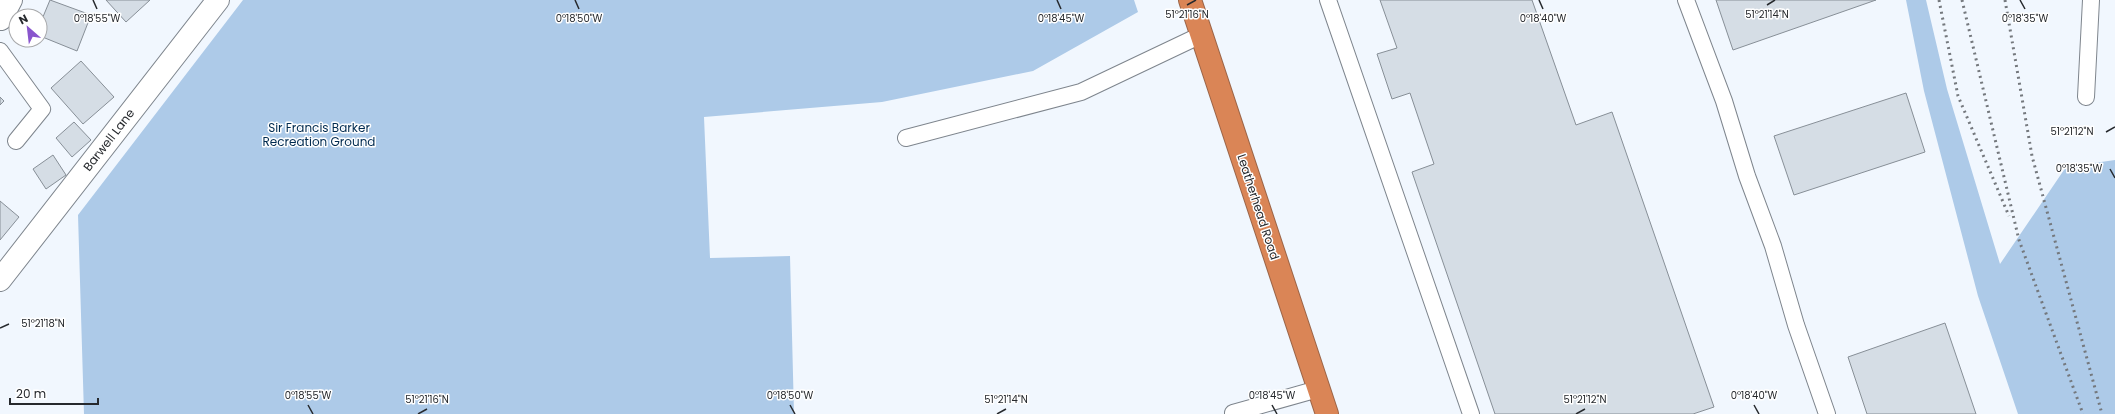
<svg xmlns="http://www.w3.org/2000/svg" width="2115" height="414" font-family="Poppins,sans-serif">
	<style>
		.green { fill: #adcae8 }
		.building { fill: #d5dde5; stroke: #878f97 }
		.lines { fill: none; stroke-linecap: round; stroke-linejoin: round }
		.lane-casing { stroke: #7e858d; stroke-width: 18 }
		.street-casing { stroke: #7e858d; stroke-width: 24 }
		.highway-casing { stroke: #9b6548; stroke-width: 24 }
		.lane { stroke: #fff; stroke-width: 16 }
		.street { stroke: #fff; stroke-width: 22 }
		.highway { stroke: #da8556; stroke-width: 22 }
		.rail { stroke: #74787d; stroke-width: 3; stroke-dasharray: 2 4; stroke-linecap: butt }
		.ticks { fill: none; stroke: #26292d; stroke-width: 1.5 }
		.labels { text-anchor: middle; stroke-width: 3; stroke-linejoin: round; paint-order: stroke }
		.park-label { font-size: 12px; fill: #002b50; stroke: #fff }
		.street-label { font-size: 12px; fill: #26292d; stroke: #fff }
		.ticks-label { font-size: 10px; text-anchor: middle; fill: #26292d; stroke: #fff; stroke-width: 3; stroke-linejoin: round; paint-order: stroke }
	</style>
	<rect width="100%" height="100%" fill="#f1f7fe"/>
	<!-- green -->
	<path class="green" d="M243,0H1134L1138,12L1033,71L882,102L704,117L710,258L790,256L794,414H84L78,215Z
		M1906,0H1926L1947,89L2000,264L2066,167L2115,160V414H2018L1978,296L1924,91Z"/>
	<!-- building -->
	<path class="building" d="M50,0L91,15L77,51L40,36V24Z
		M106,0H150L126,22Z
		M1380,0H1532L1576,125L1612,112L1714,407L1693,414H1495L1412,172L1434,164L1410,93L1392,99L1377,54L1397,48Z
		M1716,0H1876L1733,50Z
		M81,61L114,97L83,124L51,88Z
		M1906,93L1925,152L1794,195L1774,136Z
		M0,97L4,101L0,105Z
		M74,122L91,140L72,157L56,138Z
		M53,155L66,175L46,189L33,169Z
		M0,201L19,217L0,240Z
		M1945,323L1976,414H1867L1848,357Z"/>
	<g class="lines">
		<!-- lane casing -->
		<g class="lane-casing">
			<path id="lane" d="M1328,0L1471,414
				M1686,0L1724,101L1747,176L1773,246L1796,325L1827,414
				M0,51L42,109L16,141
				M2086,97L2091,0
				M906,138L1081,92L1201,35
				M1233,413L1318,389"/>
		</g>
		<!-- street casing -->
		<g class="street-casing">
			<path id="street" d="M1,19L11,0
				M0,280L218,0"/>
		</g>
		<!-- highway casing -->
		<g class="highway-casing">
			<path id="highway" d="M1190,0L1327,414"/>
		</g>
		<!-- lane -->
		<use href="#lane" class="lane"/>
		<!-- street -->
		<use href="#street" class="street"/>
		<!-- highway -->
		<use href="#highway" class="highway"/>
		<!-- rail -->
		<path class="rail" d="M1939,0L1958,96L2009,216
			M1962,0L2019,240L2083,414
			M2005,0L2032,156L2102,414"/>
	</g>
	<!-- ticks -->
	<path class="ticks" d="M93,0L97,9M575,0L579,9M1057,0L1061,9M1539,0L1543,9M2020,0L2025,9M1187,5L1196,0M1767,5L1775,0M2106,132L2115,127M2110,169L2115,178M0,328L9,324M308,405L313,414M790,405L795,414M1272,405L1277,414M1754,405L1759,414M418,414L427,409M997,414L1006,409M1576,414L1585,409"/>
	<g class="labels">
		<!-- park labels -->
		<g class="park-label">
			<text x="319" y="132">Sir Francis Barker<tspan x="319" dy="14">Recreation Ground</tspan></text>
		</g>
		<!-- street labels -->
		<g class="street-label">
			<text transform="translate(109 140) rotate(-52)" y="4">Barwell Lane</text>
			<text transform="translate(1258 207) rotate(72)" y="4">Leatherhead Road</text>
		</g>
	</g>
	<g class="ticks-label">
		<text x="1187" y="18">51°21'16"N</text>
		<text x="1767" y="18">51°21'14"N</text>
		<text x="97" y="22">0°18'55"W</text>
		<text x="579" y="22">0°18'50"W</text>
		<text x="1061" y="22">0°18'45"W</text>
		<text x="1543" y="22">0°18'40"W</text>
		<text x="2025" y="22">0°18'35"W</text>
		<text x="2072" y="135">51°21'12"N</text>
		<text x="2079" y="172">0°18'35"W</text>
		<text x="43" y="327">51°21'18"N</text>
		<text x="308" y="399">0°18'55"W</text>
		<text x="790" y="399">0°18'50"W</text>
		<text x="1272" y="399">0°18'45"W</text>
		<text x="1754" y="399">0°18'40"W</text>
		<text x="427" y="403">51°21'16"N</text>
		<text x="1006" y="403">51°21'14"N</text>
		<text x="1585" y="403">51°21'12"N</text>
	</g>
	<!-- north arrow -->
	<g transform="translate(28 28) rotate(332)"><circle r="19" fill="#ffffff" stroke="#a8a9ab"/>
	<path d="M0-3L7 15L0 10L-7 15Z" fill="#8955cd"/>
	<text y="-6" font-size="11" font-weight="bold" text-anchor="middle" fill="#26292d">N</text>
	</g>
	<!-- scale -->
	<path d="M10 398v6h88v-6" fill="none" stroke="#26292d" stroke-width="2"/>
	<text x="16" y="398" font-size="12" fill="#26292d" stroke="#ffffff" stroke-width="3" paint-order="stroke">20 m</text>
</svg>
